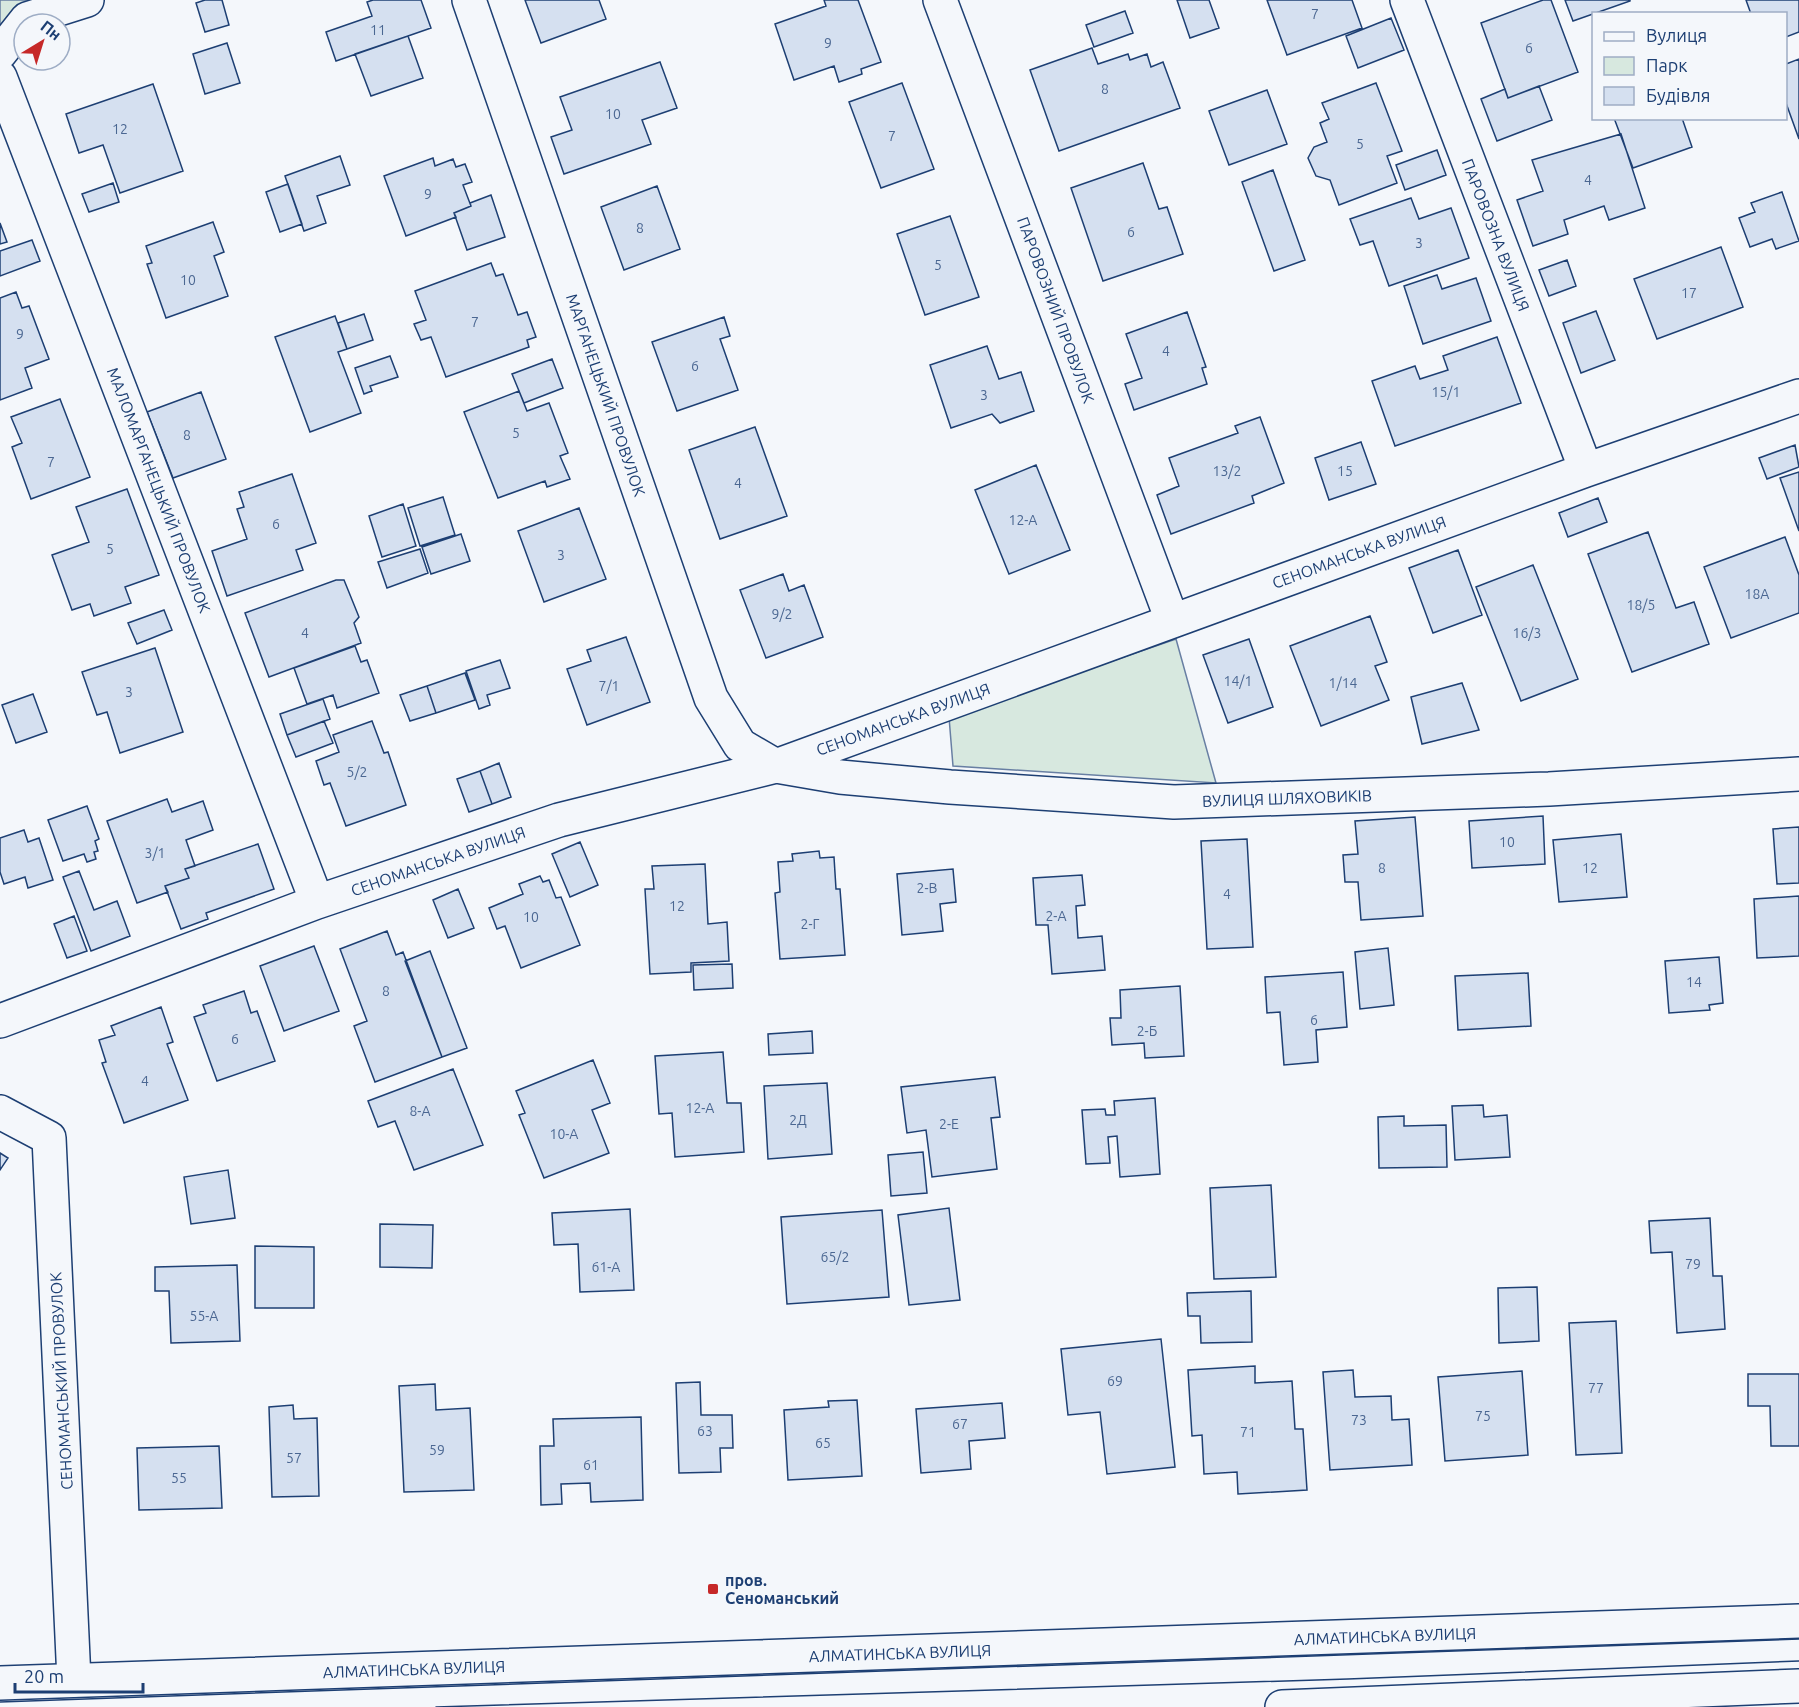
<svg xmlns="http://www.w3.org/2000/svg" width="1799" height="1707" font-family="Ubuntu,sans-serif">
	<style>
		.green { fill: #d7e8df; stroke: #687fa3; stroke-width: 1.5 }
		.building { fill: #d5e0f0; stroke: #1d3f73; stroke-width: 1.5 }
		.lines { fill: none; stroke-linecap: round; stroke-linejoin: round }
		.street-casing { stroke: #1d3f73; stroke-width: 36 }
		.secondary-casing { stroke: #1d3f73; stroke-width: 36 }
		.street { stroke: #f4f7fb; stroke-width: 33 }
		.secondary { stroke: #f4f7fb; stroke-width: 33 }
		.tram { stroke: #1d3f73; stroke-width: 1.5 }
		.poi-dot { fill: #c62828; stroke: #f4f7fb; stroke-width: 2 }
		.labels { text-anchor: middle; stroke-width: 4.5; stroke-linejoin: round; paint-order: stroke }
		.number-label { font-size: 14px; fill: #4b6792 }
		.street-label { font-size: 16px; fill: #1d3f73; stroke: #f4f7fb }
		.poi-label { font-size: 16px; font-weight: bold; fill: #1d3f73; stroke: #f4f7fb; text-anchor: start }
	</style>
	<rect width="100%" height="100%" fill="#f4f7fb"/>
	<!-- green -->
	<path class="green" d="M0,0H30L0,26Z
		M1176,639L1216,783L953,766L949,717Z"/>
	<!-- building -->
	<path class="building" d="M205,0H222L229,25L205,32L196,3Z
		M373,0H421L431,28L336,61L326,32L372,16L367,2Z
		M525,0H599L606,19L541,43Z
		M824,0H858L881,62L861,69L862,74L839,82L834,66L794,80L775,24L826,6Z
		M1177,0H1209L1219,28L1190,38Z
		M1267,0H1352L1362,28L1287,55Z
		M1543,0H1551L1578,72L1508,98L1481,23Z
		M1565,0H1630V1L1573,21Z
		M1746,0H1799V32L1786,37V14H1751Z
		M1125,11L1133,33L1094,47L1086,25Z
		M1391,18L1404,50L1358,68L1346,36Z
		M408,36L423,78L371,96L355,54Z
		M227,43L240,83L205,94L193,54Z
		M1092,48L1098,64L1128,54L1130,60L1147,54L1151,67L1163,62L1180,108L1059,151L1030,70Z
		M1799,59V139L1786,103V64Z
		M660,62L677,108L642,120L651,144L564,174L551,137L572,130L560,97Z
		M902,83L934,169L881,188L849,102Z
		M1376,83L1402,151L1387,156L1397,183L1339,205L1330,180L1316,176L1308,158L1314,147L1327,142L1320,123L1329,119L1322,103Z
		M153,84L183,171L120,193L103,145L79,153L66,114Z
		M1539,86L1552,120L1497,141L1481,99L1505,89L1508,98Z
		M1267,90L1287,144L1229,165L1209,111Z
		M1614,118H1682L1692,147L1633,168Z
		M1621,134L1645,208L1609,220L1604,206L1564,220L1568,234L1533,246L1517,200L1543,191L1532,160Z
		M1437,150L1446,175L1405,190L1396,165Z
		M340,156L350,185L317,196L326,223L304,231L285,176Z
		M433,158L435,166L453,159L456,167L465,164L472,182L463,185L471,206L454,213L456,217L406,236L384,176Z
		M1143,163L1159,209L1167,207L1183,254L1103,281L1071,188Z
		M1273,170L1305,260L1274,271L1242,182Z
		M113,183L119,202L89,212L82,194Z
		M288,184L302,224L280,232L266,192Z
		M657,186L680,249L624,270L601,207Z
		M1782,192L1799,241L1776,249L1772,239L1750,247L1739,218L1755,212L1751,203Z
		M491,195L505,237L467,250L454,213L471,206L470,203Z
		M1411,198L1419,219L1451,208L1469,258L1389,286L1373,241L1360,245L1350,219Z
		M950,216L979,297L925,315L897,234Z
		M213,222L224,252L214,256L228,296L166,318L147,264L152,263L146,246Z
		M0,223L7,242L0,244Z
		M32,240L40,261L0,276V251Z
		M1721,247L1743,307L1657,339L1634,279Z
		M1567,260L1576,286L1549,296L1539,270Z
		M491,263L496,276L503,274L518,315L527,312L536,337L527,340L529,347L446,377L431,337L421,340L414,324L426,320L415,291Z
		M1437,275L1442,289L1476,278L1491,321L1423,344L1404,286Z
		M16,292L22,308L29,306L49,359L25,368L32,388L0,400V298Z
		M1596,311L1615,360L1581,373L1563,323Z
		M1187,312L1206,367L1202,368L1207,384L1134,410L1125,384L1142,378L1126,334Z
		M364,314L373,340L347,349L338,323Z
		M335,316L347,349L338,352L361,413L310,432L275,337Z
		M724,317L730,336L720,339L738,390L677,411L652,342Z
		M1497,337L1521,403L1395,446L1372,381L1415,366L1420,379L1448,370L1443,356Z
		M987,346L999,379L1021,372L1034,411L1000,423L992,414L951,428L930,365Z
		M390,356L398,377L370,386L372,391L364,394L355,368Z
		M552,359L563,388L524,403L512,374Z
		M519,391L527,411L549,403L568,453L560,456L570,479L547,487L545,481L498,498L464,412Z
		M201,392L226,459L173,478L147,412Z
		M60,399L90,477L31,499L12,447L22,443L11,417Z
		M1260,417L1284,483L1252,496L1254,503L1171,534L1157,495L1179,486L1169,458L1238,433L1235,426Z
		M755,427L787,516L720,539L689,450Z
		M1361,442L1376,484L1329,500L1315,458Z
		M1795,445L1799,467L1767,479L1759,458Z
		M1036,465L1070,550L1009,574L975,490Z
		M1799,472V531L1780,478Z
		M292,474L316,543L296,550L303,570L227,596L212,551L247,539L237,509L244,507L239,492Z
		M127,489L159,575L125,587L131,603L94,616L90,604L72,610L52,555L89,542L76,507Z
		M443,497L455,535L420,546L408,508Z
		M1598,498L1607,522L1568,537L1559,513Z
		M403,504L416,546L382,557L369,516Z
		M579,508L606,579L544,602L518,531Z
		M1648,532L1676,608L1694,602L1709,644L1632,672L1588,554Z
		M461,534L470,561L431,574L422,547Z
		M1785,537L1799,575V613L1731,638L1704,567Z
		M420,549L428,573L387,588L378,562Z
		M1458,550L1482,615L1433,633L1409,568Z
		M1533,565L1578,679L1521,701L1476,587Z
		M783,574L789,591L804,585L823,637L766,658L740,590Z
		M336,580H344L359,617L354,623L361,643L269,677L245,613Z
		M164,610L172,630L137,644L128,623Z
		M1370,616L1387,662L1375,666L1389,700L1321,726L1290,646Z
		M626,637L650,702L587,725L567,669L591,661L587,650Z
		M1249,639L1273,707L1228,723L1203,655Z
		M355,646L361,662L367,660L379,693L337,708L333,695L307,704L294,668Z
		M155,648L183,732L120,753L107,712L97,715L82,672Z
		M500,660L510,688L487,695L490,705L479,709L466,671Z
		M465,673L475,700L436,713L427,686Z
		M1462,683L1479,730L1422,744L1411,697Z
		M427,686L436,713L410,721L400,695Z
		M33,694L47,732L16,743L2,705Z
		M323,699L330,719L287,735L280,714Z
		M324,721L333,743L296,757L287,735Z
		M372,721L384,753L388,752L406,805L346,826L330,783L324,785L316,761L339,752L333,735Z
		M499,763L511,797L492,804L480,771Z
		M480,771L492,804L469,812L457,779Z
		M167,799L172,812L203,801L213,830L186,840L195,866L185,869L189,878L165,886L168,892L137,903L107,821Z
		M87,806L99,839L95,841L98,851L94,852L96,859L87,862L84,854L63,861L48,820Z
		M1543,816L1545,864L1472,868L1469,821Z
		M1415,817L1423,916L1361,920L1358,882H1345L1343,855L1358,854L1355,821Z
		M1799,827V883L1777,884L1773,829Z
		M24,830L28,842L39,838L53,880L28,888L25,877L4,884L0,872V838Z
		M1621,834L1627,897L1559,902L1553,840Z
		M1247,839L1253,947L1207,949L1201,841Z
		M580,842L598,885L570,897L552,854Z
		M258,844L274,889L206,913L208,919L181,929L165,886L189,878L185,869Z
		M819,851L820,858L834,857L836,889H840L845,955L780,959L775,893L780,892L778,862L793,861L792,854Z
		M705,864L708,924L727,922L729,961L691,963V972L650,974L645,889H654L652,866Z
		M953,869L956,902L940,904L943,931L902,935L897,874Z
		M79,871L94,910L117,901L130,936L91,951L63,877Z
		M1082,875L1085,905L1076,906L1078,938L1102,936L1105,970L1052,974L1048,925H1036L1033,878Z
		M540,876L543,882L549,880L556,898L561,897L580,945L521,968L505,926L497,929L489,908L523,894L519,884Z
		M458,889L474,928L448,938L433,900Z
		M1799,896V956L1757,958L1754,899Z
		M74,916L87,951L67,958L54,924Z
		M387,931L396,955L403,952L442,1057L375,1082L354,1026L367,1021L340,949Z
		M314,946L339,1011L284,1031L260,966Z
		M1388,948L1394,1005L1360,1009L1355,952Z
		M430,951L467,1048L442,1057L405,961Z
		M1719,957L1723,1003L1709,1005L1710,1010L1669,1013L1665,961Z
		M732,964L733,988L694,990L693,965Z
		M1343,972L1347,1027L1316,1030L1318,1062L1284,1065L1280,1012L1267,1013L1265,977Z
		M1528,973L1531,1026L1458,1030L1455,976Z
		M1180,986L1184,1056L1145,1058L1144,1043L1112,1045L1110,1018H1121L1120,990Z
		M244,991L251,1013L257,1011L275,1061L217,1081L194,1017L206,1013L203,1005Z
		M161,1007L173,1042L167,1044L188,1100L124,1123L102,1063L106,1062L99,1040L115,1035L111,1026Z
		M812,1031L813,1053L769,1055L768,1034Z
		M723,1052L727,1103H741L744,1152L675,1157L672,1113L659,1114L655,1056Z
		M593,1060L610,1103L592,1110L609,1153L544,1178L519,1115L525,1113L516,1091Z
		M453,1069L483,1145L414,1170L395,1121L378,1127L368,1101Z
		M995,1077L1000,1117L991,1118L997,1169L932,1177L926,1130L907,1133L901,1087Z
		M827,1083L832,1154L768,1159L764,1086Z
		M1155,1098L1160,1174L1120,1177L1117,1136L1108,1137L1110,1163L1086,1164L1082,1110L1105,1109L1106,1115H1115L1114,1101Z
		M1483,1105L1484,1117L1507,1115L1510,1157L1455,1160L1452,1106Z
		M1404,1116V1126L1446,1125L1447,1167L1379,1168L1378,1117Z
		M923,1152L927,1193L891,1196L888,1155Z
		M0,1153L8,1158L0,1170Z
		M228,1170L235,1218L191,1224L184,1177Z
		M1271,1185L1276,1277L1214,1279L1210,1188Z
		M949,1208L960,1300L909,1305L898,1215Z
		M630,1209L634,1290L580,1292L578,1244L554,1245L552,1213Z
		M882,1210L889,1297L787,1304L781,1217Z
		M1710,1218L1713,1276H1722L1725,1329L1677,1333L1672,1252L1651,1253L1649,1221Z
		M380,1224L433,1225L432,1268L380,1267Z
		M255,1246L314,1247V1308H255Z
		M237,1265L240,1341L171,1343L169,1291H155V1267Z
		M1537,1287L1539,1341L1499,1343L1498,1288Z
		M1251,1291L1252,1342L1201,1343L1200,1316H1188L1187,1293Z
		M1616,1321L1622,1453L1576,1455L1569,1323Z
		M1161,1339L1175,1467L1107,1474L1100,1412L1068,1415L1061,1349Z
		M1255,1366V1383L1292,1381L1295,1429H1303L1307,1490L1238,1494L1237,1472L1204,1474L1202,1435L1192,1436L1188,1370Z
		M1353,1370L1355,1397L1391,1396L1392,1420L1409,1419L1412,1465L1330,1470L1323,1372Z
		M1522,1371L1528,1455L1445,1461L1438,1377Z
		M1748,1374H1799V1446H1771L1770,1406H1748Z
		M700,1382L701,1415H732L733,1448H720L721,1472L679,1473L676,1383Z
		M435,1384L436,1410L470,1408L474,1490L404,1492L399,1386Z
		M857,1400L862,1476L788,1480L784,1410L829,1407L828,1401Z
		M1002,1403L1005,1438L969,1441L971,1469L921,1473L916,1409Z
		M293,1405L294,1419L317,1418L319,1496L272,1497L269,1407Z
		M641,1417L643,1500L591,1502L590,1483L561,1484L562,1504L541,1505L540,1446H554L553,1419Z
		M219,1446L222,1508L139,1510L137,1448Z"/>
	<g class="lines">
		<!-- street casing -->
		<g class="street-casing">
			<path id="street" d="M469,0L711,698L740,745L776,766L840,777L950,787L1174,802L1549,789L1799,774
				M940,0L1172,620
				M1407,0L1586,470
				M0,53L27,19L87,0
				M0,77L317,902
				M0,1021L317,902L559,820L776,766L1586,470L1799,396
				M0,1112L49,1138L74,1680"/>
		</g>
		<!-- secondary casing -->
		<g class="secondary-casing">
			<path id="secondary" d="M0,1683L1799,1621
				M1282,1707L1799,1686"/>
		</g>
		<!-- street -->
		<use href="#street" class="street"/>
		<!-- secondary -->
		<use href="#secondary" class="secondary"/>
		<!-- tram -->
		<path class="tram" d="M0,1702L1799,1639
			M436,1707L1348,1679L1799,1661"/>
	</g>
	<!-- markers -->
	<rect class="poi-dot" x="707" y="1583" width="12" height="12" rx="3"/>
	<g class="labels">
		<!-- number labels -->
		<g class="number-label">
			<text x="1315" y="19">7</text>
			<text x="378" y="35">11</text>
			<text x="828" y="48">9</text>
			<text x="1529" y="53">6</text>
			<text x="1105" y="94">8</text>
			<text x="613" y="119">10</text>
			<text x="120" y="134">12</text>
			<text x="892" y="141">7</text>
			<text x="1360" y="149">5</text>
			<text x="1588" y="185">4</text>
			<text x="428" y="199">9</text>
			<text x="640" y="233">8</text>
			<text x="1131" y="237">6</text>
			<text x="1419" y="248">3</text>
			<text x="938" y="270">5</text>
			<text x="188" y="285">10</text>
			<text x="1689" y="298">17</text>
			<text x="475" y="327">7</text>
			<text x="20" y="339">9</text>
			<text x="1166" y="356">4</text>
			<text x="695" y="371">6</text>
			<text x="1446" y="397">15/1</text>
			<text x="984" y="400">3</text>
			<text x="516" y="438">5</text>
			<text x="187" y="440">8</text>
			<text x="51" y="467">7</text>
			<text x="1227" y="476">13/2</text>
			<text x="1345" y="476">15</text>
			<text x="738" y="488">4</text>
			<text x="1023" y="525">12-А</text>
			<text x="276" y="529">6</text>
			<text x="110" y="554">5</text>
			<text x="561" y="560">3</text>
			<text x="1757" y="599">18А</text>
			<text x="1641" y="610">18/5</text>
			<text x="782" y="619">9/2</text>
			<text x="305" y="638">4</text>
			<text x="1527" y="638">16/3</text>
			<text x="1238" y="686">14/1</text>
			<text x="1343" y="688">1/14</text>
			<text x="609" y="691">7/1</text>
			<text x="129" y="697">3</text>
			<text x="357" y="777">5/2</text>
			<text x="1507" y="847">10</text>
			<text x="155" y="858">3/1</text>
			<text x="1382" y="873">8</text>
			<text x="1590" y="873">12</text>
			<text x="927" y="893">2-В</text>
			<text x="1227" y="899">4</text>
			<text x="677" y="911">12</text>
			<text x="1056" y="921">2-А</text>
			<text x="531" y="922">10</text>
			<text x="810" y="929">2-Г</text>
			<text x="1694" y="987">14</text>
			<text x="386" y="996">8</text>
			<text x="1314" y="1025">6</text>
			<text x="1147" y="1036">2-Б</text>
			<text x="235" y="1044">6</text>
			<text x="145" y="1086">4</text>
			<text x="700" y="1113">12-А</text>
			<text x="420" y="1116">8-А</text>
			<text x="798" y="1125">2Д</text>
			<text x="949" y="1129">2-Е</text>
			<text x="564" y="1139">10-А</text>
			<text x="835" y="1262">65/2</text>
			<text x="1693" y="1269">79</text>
			<text x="606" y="1272">61-А</text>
			<text x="204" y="1321">55-А</text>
			<text x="1115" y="1386">69</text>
			<text x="1596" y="1393">77</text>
			<text x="1483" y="1421">75</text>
			<text x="1359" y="1425">73</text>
			<text x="960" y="1429">67</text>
			<text x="705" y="1436">63</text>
			<text x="1248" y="1437">71</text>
			<text x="823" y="1448">65</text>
			<text x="437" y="1455">59</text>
			<text x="294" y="1463">57</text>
			<text x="591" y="1470">61</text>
			<text x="179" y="1483">55</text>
		</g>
		<!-- street labels -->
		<g class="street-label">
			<text transform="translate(1496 235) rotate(69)" y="6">ПАРОВОЗНА ВУЛИЦЯ</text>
			<text transform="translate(1056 310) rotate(70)" y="6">ПАРОВОЗНИЙ ПРОВУЛОК</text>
			<text transform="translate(606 395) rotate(71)" y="6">МАРГАНЕЦЬКИЙ ПРОВУЛОК</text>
			<text transform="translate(159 490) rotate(69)" y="6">МАЛОМАРГАНЕЦЬКИЙ ПРОВУЛОК</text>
			<text transform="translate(1359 552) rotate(-20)" y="6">СЕНОМАНСЬКА ВУЛИЦЯ</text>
			<text transform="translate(903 719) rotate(-20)" y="6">СЕНОМАНСЬКА ВУЛИЦЯ</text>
			<text transform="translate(1287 798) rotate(-2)" y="6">ВУЛИЦЯ ШЛЯХОВИКІВ</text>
			<text transform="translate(438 861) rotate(-19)" y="6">СЕНОМАНСЬКА ВУЛИЦЯ</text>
			<text transform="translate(61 1381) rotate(-93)" y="6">СЕНОМАНСЬКИЙ ПРОВУЛОК</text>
			<text transform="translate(1385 1636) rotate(-2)" y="6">АЛМАТИНСЬКА ВУЛИЦЯ</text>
			<text transform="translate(900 1653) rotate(-2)" y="6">АЛМАТИНСЬКА ВУЛИЦЯ</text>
			<text transform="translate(414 1669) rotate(-2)" y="6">АЛМАТИНСЬКА ВУЛИЦЯ</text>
		</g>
		<!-- poi labels -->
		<g class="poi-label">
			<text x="725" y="1586">пров.<tspan x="725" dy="18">Сеноманський</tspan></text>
		</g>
	</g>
	<!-- legend -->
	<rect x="1592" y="12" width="195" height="108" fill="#f4f7fb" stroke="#9eadc5" stroke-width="1.5"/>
	<rect x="1604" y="32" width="30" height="9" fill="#f4f7fb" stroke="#9eadc5" stroke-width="1.5"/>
	<text x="1646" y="42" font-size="18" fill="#1d3f73">Вулиця</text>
	<rect x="1604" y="57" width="30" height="18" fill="#d7e8df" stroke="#9eadc5" stroke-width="1.5"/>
	<text x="1646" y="72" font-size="18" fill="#1d3f73">Парк</text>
	<rect x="1604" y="87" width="30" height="18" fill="#d5e0f0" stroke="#9eadc5" stroke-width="1.5"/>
	<text x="1646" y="102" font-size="18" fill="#1d3f73">Будівля</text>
	<!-- north arrow -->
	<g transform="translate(42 42) rotate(38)"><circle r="28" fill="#f4f7fb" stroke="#9eadc5" stroke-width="1.5"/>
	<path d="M0-4.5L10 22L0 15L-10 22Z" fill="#c62828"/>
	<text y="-9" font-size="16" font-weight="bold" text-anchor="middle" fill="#1d3f73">Пн</text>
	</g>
	<!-- scale -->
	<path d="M15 1683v9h128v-9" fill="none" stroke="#1d3f73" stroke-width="3"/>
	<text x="24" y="1683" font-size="18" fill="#1d3f73" stroke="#f4f7fb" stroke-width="4.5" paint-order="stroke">20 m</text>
</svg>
